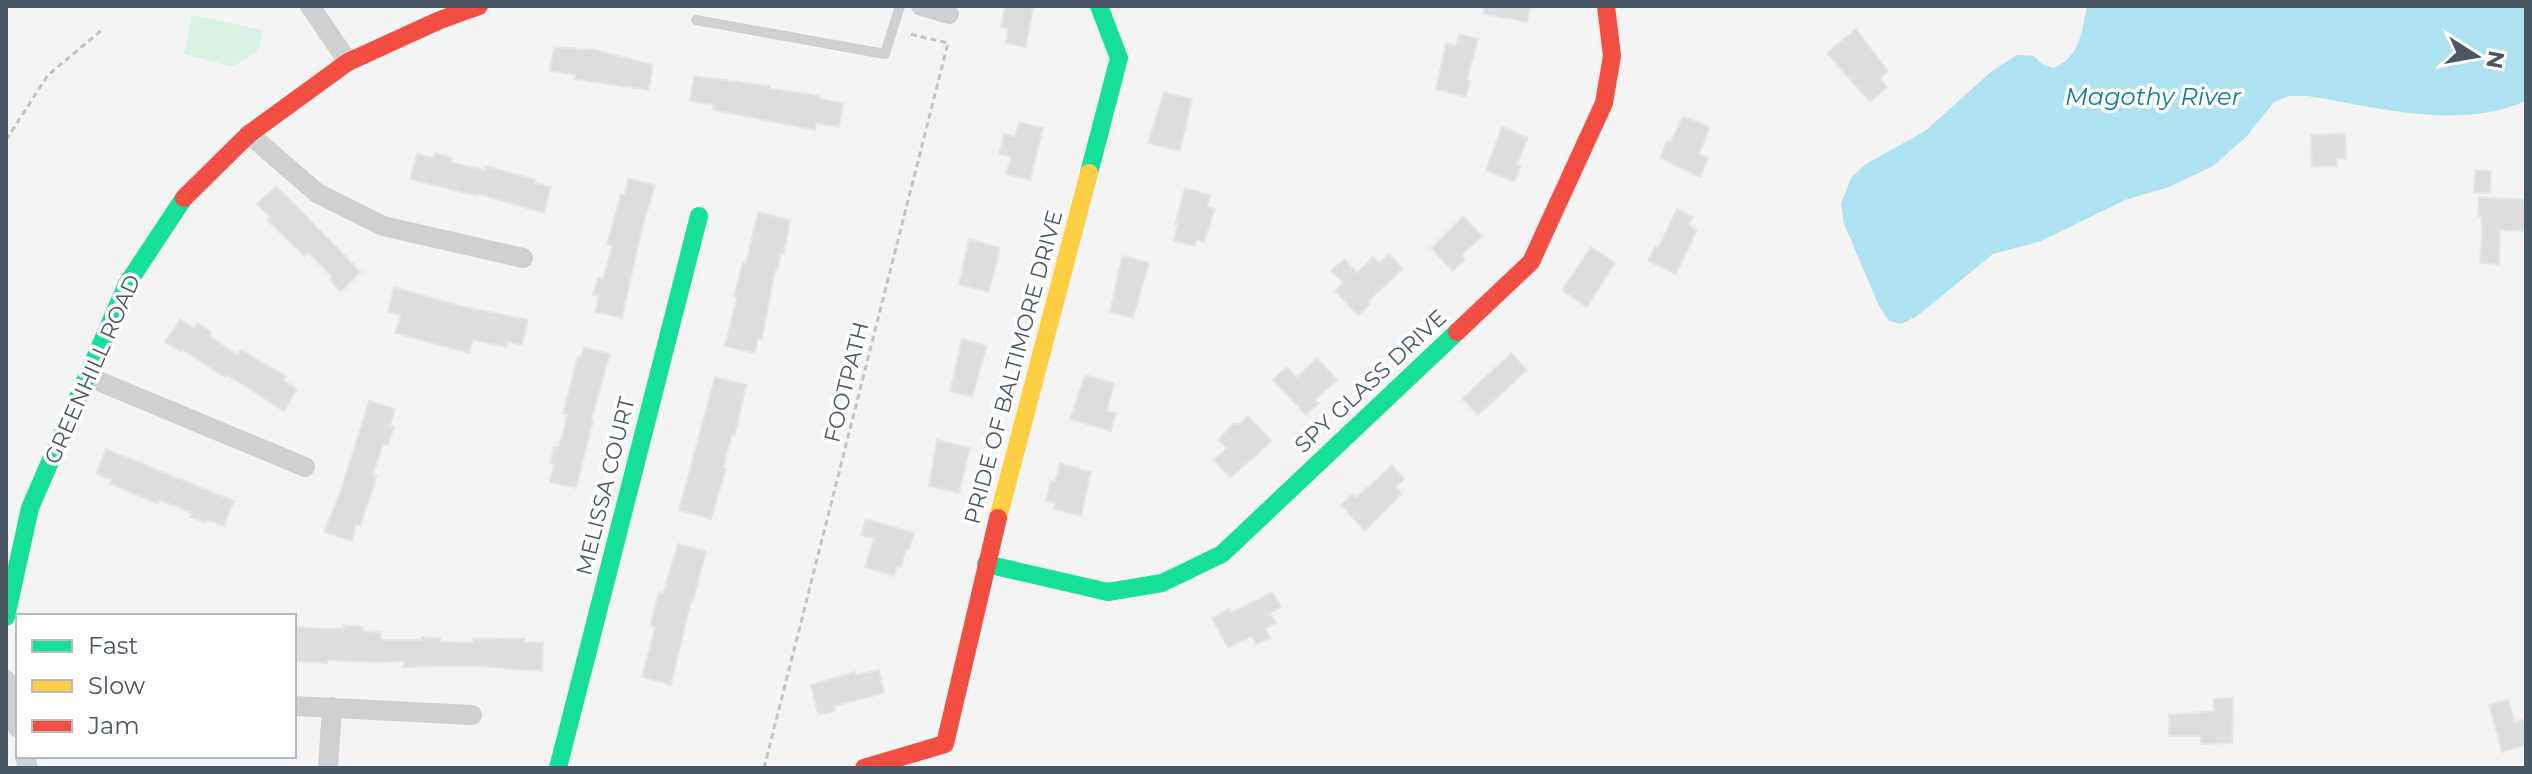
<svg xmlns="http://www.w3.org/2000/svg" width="2532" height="774" font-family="Montserrat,sans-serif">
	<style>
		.green { fill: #d9f2e3 }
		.water { fill: #aee2f0 }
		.building { fill: #ddddde; stroke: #e5e6e7; stroke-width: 2 }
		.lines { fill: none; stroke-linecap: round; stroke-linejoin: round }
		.path { stroke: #bcc7c4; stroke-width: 3; stroke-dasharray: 6 4; stroke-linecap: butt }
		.lane { stroke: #ced0d2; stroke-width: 10 }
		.street { stroke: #ced0d2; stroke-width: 20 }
		.fast { stroke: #16e098; stroke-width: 18 }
		.slow { stroke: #ffcf43; stroke-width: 18 }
		.jam { stroke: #f24e42; stroke-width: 18 }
		.labels { text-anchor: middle; stroke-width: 7; stroke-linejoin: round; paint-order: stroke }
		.street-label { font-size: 22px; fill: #4a5661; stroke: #fff }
		.water-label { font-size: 24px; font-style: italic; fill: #0c7c9b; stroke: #fff }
	</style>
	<rect width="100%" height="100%" fill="#f4f4f4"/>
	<!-- green -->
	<path class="green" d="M192,15L263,30L259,50L233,67L184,54Z"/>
	<!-- water -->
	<path class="water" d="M2087,6H2526V101C2458,131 2378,107 2308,96H2289L2274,102L2246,137L2213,166L2169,187L2125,200L2041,241L1993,254L1916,317L1901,324L1889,321L1879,306L1844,224L1841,204L1851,178L1866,164L1925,131L1992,71L2017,55L2034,56L2042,64L2053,68C2080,58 2082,31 2087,6Z"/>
	<!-- building -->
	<path class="building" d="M1005,6H1033L1026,47L1006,43L1008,29L1001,27Z
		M1484,6H1530L1527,22L1483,14Z
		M1856,29L1888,71L1880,78L1887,87L1870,102L1827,53Z
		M1459,34L1478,39L1467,80L1470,81L1466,97L1436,89L1446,43L1456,46Z
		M554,47L596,50L653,65L649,90L574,79L575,75L550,71Z
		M694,76L770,86L769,89L804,93L821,97L820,99L843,103L839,127L816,123L815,130L713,110L714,105L690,101Z
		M1164,92L1192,99L1180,151L1148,143Z
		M1683,116L1710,127L1699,154L1708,158L1700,177L1660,158L1667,141L1671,142Z
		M1019,122L1043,128L1030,180L1006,174L1011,157L999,154L1004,134L1015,137Z
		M1502,126L1528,138L1517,164L1521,166L1514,182L1486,170Z
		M2345,133L2346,159H2337V166L2312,167L2311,135Z
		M435,153L452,158L451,162L485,170L486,166L536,180L535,183L551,187L544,213L479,194L478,196L410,179L417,154L434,158Z
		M2475,170L2491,171L2490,193H2474Z
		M628,178L655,185L641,232L622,318L595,312L599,296L593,295L598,278L603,279L612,246L607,244L621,194L625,195Z
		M276,186L361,272L341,292L330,280L332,277L308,253L304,256L267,220L270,217L257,204Z
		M1185,188L1210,195L1207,207L1215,209L1204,242L1197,240L1195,246L1174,241L1178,224H1175Z
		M2479,197L2526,200V232L2500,230L2499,264L2480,263L2482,232L2481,216H2478Z
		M1677,209L1693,217L1689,225L1697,230L1676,274L1648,261L1655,246L1658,248Z
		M758,212L790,220L784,254H781L777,270H775L762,339L758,338L755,353L725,346L737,297L734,296L743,262L746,263Z
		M1463,216L1482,236L1462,255L1465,259L1453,271L1431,248Z
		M969,239L1000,248L989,292L959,284Z
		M1591,247L1615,263L1587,307L1562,290Z
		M1389,254L1403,269L1368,301L1370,304L1358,315L1335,291L1343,283L1331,271L1344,259L1357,273L1373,257L1379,263Z
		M1122,256L1149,263L1133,318L1110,312Z
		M394,287L460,306L528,320L522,345L508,342L506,347L473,340L469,353L395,333L401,315L388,312Z
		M180,319L194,328L197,323L211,332L209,336L238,355L241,350L286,376L283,380L297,389L284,411L227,375L225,377L182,350L181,352L165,342Z
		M962,339L987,346L972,397L950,391Z
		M584,347L610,354L591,420L593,421L576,488L550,482L554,464L550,463L554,447L558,448L564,429L567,415L563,414L578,356L581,357Z
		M1511,353L1527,370L1478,415L1462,399Z
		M1317,358L1337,380L1315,400L1319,403L1306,415L1273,380L1286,367L1297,377Z
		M1085,375L1114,383L1107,411L1116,413L1111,431L1070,419Z
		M715,377L746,385L735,435L732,434L723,468L726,469L711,519L679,510Z
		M369,401L395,409L390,426L394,427L388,445L383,444L373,475L377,476L360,526L356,525L352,541L324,532L340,493Z
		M1248,416L1272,441L1230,478L1214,460L1227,448L1218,440L1233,424H1239Z
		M937,440L970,448L959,493L929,486Z
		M106,449L234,501L224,526L207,520L206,523L190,517L192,513L160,500L158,504L110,484L112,480L96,474Z
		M1060,463L1091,472L1081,516L1054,509L1055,503L1046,500L1051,481L1055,482Z
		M1392,465L1404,479L1396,487L1402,494L1365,531L1341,505L1353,494L1356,498Z
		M866,519L914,533L909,550L906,549L901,567L897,566L894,576L865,567L874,538L861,535Z
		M678,544L706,551L693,601H691L671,685L642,677L655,627L650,626L659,592L663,593Z
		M1273,592L1281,607L1270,613L1276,623L1265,629L1270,638L1256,645L1252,636L1228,648L1212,618L1229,609L1231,613Z
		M344,625L363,627V631L381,632V640H422V637L440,638V642L473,643V638L525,639V642L543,643L542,671L474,666L404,667V661L377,662L327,660V663L294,661V627L327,629L344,628Z
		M879,670L884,693L834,706L835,711L818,715L811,685L855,672L856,675Z
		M2233,698L2232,743L2201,744V736H2169V715L2214,711V699Z
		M2509,699L2514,722L2526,719V745L2502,752L2489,705Z"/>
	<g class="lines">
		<!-- path -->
		<path class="path" d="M6,140L48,75L103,29
			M764,768L948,43L909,34"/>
		<!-- lane -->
		<path class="lane" d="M696,20L885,54L900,6"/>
		<!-- street -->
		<path class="street" d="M310,6L348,62
			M921,6L949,14
			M249,134L317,193L383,226L523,258
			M89,377L305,467
			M6,680L18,728
			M294,706L472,715
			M25,756L28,768
			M328,768L332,707"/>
		<!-- fast -->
		<path class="fast" d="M1089,173L1119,58L1099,6
			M986,564L1108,592L1162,583L1222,554L1457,332
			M6,617L30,508L127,284L184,198
			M558,768L699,216"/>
		<!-- slow -->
		<path class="slow" d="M998,518L1089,173"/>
		<!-- jam -->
		<path class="jam" d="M184,198L249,134L348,62L440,20L479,6
			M1457,332L1531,262L1604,103L1612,56L1606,6
			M864,768L945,744L998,518"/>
	</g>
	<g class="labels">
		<!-- street labels -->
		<g class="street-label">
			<text transform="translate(1013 367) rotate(-75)" y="8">PRIDE OF BALTIMORE DRIVE</text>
			<text transform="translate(92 369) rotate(-66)" y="8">GREENHILL ROAD</text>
			<text transform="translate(1370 381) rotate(-43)" y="8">SPY GLASS DRIVE</text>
			<text transform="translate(846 382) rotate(-76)" y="8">FOOTPATH</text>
			<text transform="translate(605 486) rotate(-76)" y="8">MELISSA COURT</text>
		</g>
		<!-- water labels -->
		<g class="water-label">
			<text x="2153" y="105">Magothy River</text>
		</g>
	</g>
	<!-- border -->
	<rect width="2532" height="774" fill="none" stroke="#4a5661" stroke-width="16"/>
	<!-- legend -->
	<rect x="16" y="614" width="280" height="144" fill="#ffffff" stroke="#b7bbc0" stroke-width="2"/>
	<rect x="32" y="640" width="40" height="12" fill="#16e098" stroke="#b7bbc0" stroke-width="2"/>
	<text x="88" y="654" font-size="24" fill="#4a5661">Fast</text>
	<rect x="32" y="680" width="40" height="12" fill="#ffcf43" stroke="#b7bbc0" stroke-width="2"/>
	<text x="88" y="694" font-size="24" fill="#4a5661">Slow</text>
	<rect x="32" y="720" width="40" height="12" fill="#f24e42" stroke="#b7bbc0" stroke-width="2"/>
	<text x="88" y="734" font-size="24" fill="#4a5661">Jam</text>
	<!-- north arrow -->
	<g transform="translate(2476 56) rotate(101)" stroke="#ffffff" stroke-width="6" paint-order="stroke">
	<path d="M0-6L14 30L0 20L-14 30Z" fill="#4a5661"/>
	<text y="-12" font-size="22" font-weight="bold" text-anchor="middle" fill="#4a5661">N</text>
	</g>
</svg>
